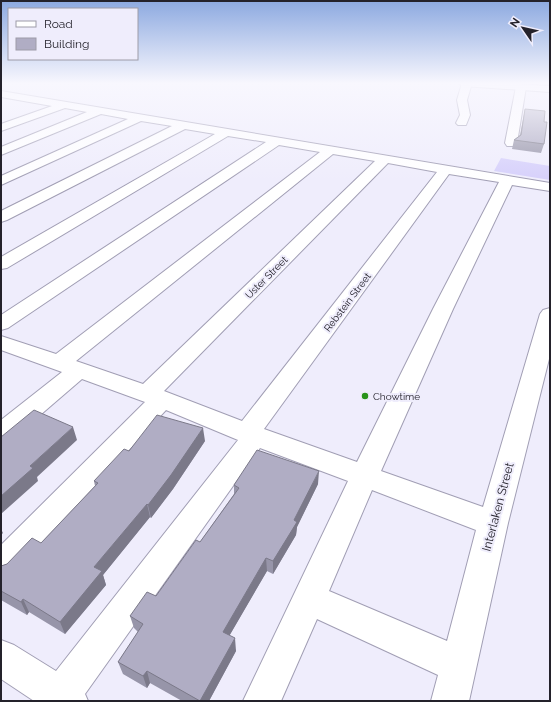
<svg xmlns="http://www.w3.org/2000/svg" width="551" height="702" font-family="Raleway,sans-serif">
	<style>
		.green { fill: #d6d0fb }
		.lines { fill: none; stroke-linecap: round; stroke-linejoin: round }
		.minor-casing { stroke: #a19eb4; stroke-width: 2 }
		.tertiary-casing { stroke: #a19eb4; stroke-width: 2 }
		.minor { fill: #fff; fill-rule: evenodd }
		.tertiary { fill: #fff; fill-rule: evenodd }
		.wall { fill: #9795a9 }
		.shaded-wall { fill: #7b7989 }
		.building { fill: #b0adc4; stroke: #7b7989 }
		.poi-dot { fill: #28931a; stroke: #efedfc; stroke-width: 1.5 }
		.labels { text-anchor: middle; stroke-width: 4; stroke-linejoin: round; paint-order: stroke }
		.street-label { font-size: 10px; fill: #24222b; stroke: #efedfc }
		.poi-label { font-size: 10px; fill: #24222b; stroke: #efedfc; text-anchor: start }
		.near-street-label { font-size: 12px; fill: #24222b; stroke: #efedfc }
	</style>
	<rect width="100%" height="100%" fill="#efedfc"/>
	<!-- green -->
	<path class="green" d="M501,158L550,166V180L494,171Z"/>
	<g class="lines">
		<!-- minor casing -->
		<g class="minor-casing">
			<path id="minor" d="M462,83H472L467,100L470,115L466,125H458L456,123L460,115L457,100Z
				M521,84L526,87L517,143L515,146H507L505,143L516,87Z
				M1,91L550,183V191L512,185L453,309L381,471L483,507L540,314L543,310L550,308V355L508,523L469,701H431L438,675L317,619L281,701H243L348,481L260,448L85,694L88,701H34L1,679V640L14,645L56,671L238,440L166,410L12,576L1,580V545L145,402L82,379L10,441L1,443V420L62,372L1,350V336L56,354L320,152L279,145L8,328L1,330V315L266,142L228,136L7,268L1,269V257L215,134L185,129L7,220L1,222V211L172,126L141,121L1,185V176L128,119L101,114L1,155V147L87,112L65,108L1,131V124L52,106L1,97ZM333,154L375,161L143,384L76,361ZM388,163L437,172L242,421L164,391ZM449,174L499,182L433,309L357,462L264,429ZM372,490L476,530L447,641L329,591Z"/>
		</g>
		<!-- tertiary casing -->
		<g class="tertiary-casing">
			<path id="tertiary" d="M458,83H502L550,86V92L463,86Z"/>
		</g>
		<!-- minor -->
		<use href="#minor" class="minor"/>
		<!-- tertiary -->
		<use href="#tertiary" class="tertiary"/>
	</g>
	<!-- wall -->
	<path class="wall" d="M525,109L544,122V144L541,153L512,149L514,140L520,135Z
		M205,441L173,489L151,518L150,517L103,575L106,585L65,634L29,612L27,615L1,600V566L7,564L41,543L95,486L94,481L129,451Z
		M318,484L297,527L296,535L273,574L267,571L229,636L236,651L209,701H182L150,683L147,688L123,674L118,662L138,632L134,628L130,616L156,596L200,542L234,494V485Z"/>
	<!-- shaded-wall -->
	<path class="shaded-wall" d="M73,427L77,440L37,477L38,481L1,514V496L30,466Z
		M203,428L205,441L173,489L151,518L148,505Z
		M319,471L318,484L297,527L296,535L273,574V561Z
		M147,504L150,517L103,575L106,585L65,634L60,622L94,567Z
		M1,529L3,533L1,535Z
		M266,558L267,571L224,645L223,632Z
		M23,599L29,612L27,615L21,602Z
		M235,638L236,651L209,701H200Z
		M147,671L150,683L147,688L143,676Z"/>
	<!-- building -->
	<path class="building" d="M525,109L545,111L544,122H547L544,144L514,140L521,135Z
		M34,410L73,427L30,466L33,468L1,496V440L2,439H1V437Z
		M157,415L203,428L171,475L148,505L147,504L94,567L102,571L60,622L23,599L21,602L1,591V566L7,564L32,538L41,543L98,483L94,481L124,449L129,451Z
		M257,450L319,471L294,520L297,522L273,561L266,558L223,632L235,638L200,701L147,671L143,676L118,662L143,624L130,616L147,592L156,596L196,540L200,542L239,488L234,485Z"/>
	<!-- sky -->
	<linearGradient id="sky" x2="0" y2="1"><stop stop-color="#8ca9e0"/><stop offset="0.46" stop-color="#f8f7fe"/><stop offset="1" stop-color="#f8f7fe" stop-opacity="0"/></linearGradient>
	<rect width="551" height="181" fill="url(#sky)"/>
	<!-- markers -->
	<circle class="poi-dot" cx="365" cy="396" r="4"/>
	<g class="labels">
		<!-- street labels -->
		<g class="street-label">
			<text transform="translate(266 277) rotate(-45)" y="4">Uster Street</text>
			<text transform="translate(347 302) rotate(-53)" y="4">Rebstein Street</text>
		</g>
		<!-- poi labels -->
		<g class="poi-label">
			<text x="373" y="400">Chowtime</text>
		</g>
		<!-- near-street labels -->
		<g class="near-street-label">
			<text transform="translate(498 507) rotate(-75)" y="4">Interlaken Street</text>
		</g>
	</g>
	<!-- border -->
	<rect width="551" height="702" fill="none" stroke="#24222b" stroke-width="4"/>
	<!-- legend -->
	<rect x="8" y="8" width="130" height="52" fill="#efedfc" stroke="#9e9ca8"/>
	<rect x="16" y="21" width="20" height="6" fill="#ffffff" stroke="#9e9ca8"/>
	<text x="44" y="28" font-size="12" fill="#24222b">Road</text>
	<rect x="16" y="38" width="20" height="12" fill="#b0adc4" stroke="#9e9ca8"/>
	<text x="44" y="48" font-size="12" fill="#24222b">Building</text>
	<!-- north arrow -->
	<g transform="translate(523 28) rotate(304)" stroke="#efedfc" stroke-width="3" paint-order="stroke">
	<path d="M0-3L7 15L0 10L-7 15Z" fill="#24222b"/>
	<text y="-6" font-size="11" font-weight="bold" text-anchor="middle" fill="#24222b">N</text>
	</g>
</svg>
